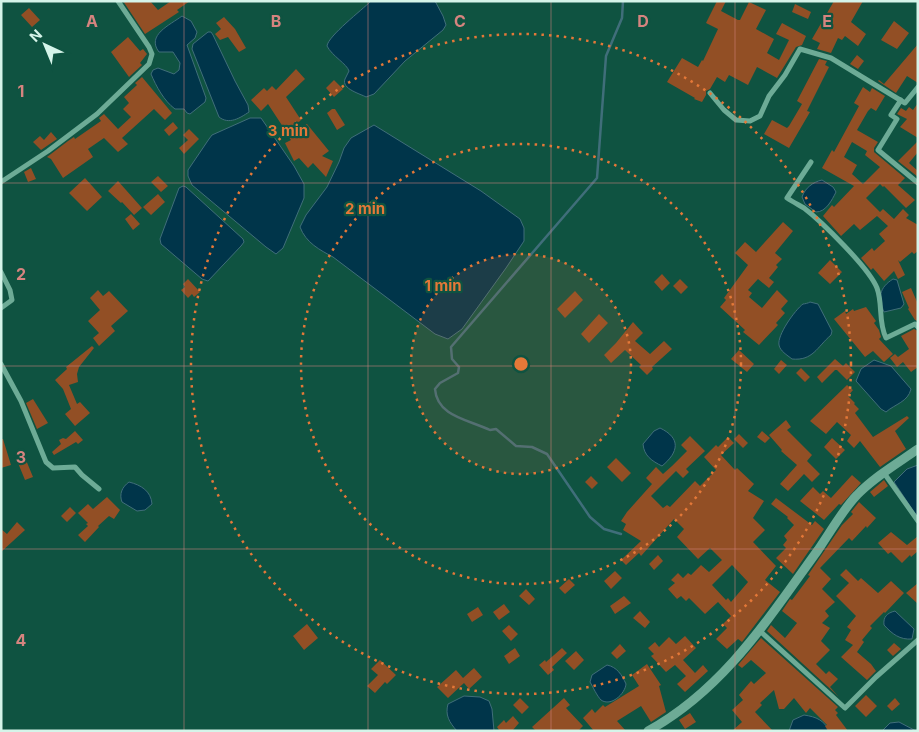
<svg xmlns="http://www.w3.org/2000/svg" width="919" height="732" font-family="Inter,sans-serif">
	<style>
		.water { fill: #00354a; stroke: #406e7a }
		.lines { fill: none; stroke-linecap: round; stroke-linejoin: round }
		.stream { stroke: #406e7a; stroke-width: 2.5 }
		.building { fill: #924f25; fill-rule: evenodd }
		.minor { stroke: #6dab96; stroke-width: 5 }
		.tertiary { stroke: #6dab96; stroke-width: 9 }
		.grid { fill: none; stroke: #d6847f; stroke-width: 1; stroke-opacity: 0.55 }
		.ring { fill: none; stroke: #e47838; stroke-width: 2.5; stroke-dasharray: 2.5 5 }
		.grid-label { font-size: 16px; text-anchor: middle; font-weight: bold; fill: #d6847f; stroke: #0f5341; stroke-width: 4.5; stroke-linejoin: round; paint-order: stroke }
		.centre { fill: #e47838; stroke: #0f5341; stroke-width: 2.5 }
		.ring-label { font-size: 15px; text-anchor: middle; font-weight: bold; fill: #e47838; stroke: #0f5341; stroke-width: 4.5; stroke-linejoin: round; paint-order: stroke }
	</style>
	<rect width="100%" height="100%" fill="#0f5341"/>
	<!-- water -->
	<path class="water" d="M371,1H435L443,16L446,25L443,30L405,61L374,94L366,97C361,94 341,89 345,79C346,76 348,74 349,71C347,64 332,56 327,46C328,36 362,10 371,1Z
		M182,16L191,21L197,32L195,38L187,45L206,98L205,102L190,114L187,113L184,109H175C164,101 156,86 151,74L153,70L158,68L174,74L179,70L180,63L173,52H159C146,35 170,25 182,16Z
		M208,32H211L213,35L235,81L248,105L249,112C240,118 229,125 219,117L192,49L193,44Z
		M250,118H261L294,166L304,184V198L283,248L276,254L266,247L192,185L188,176V170L209,139L212,135Z
		M374,125L481,191L520,219L524,228V241L506,268L462,329L448,339L435,334L333,257C320,250 306,243 300,227L306,215L327,187L339,162L344,148L351,138Z
		M822,180L833,187L836,192C832,200 826,212 816,212L805,204L802,197C805,188 813,182 822,180Z
		M183,186L186,187L243,239L244,242L241,246L208,281L202,279L161,244L160,239L179,188Z
		M893,279L897,280L904,304L901,308L884,312C878,297 879,288 893,279Z
		M810,302L818,304L832,331L831,335C817,347 813,361 792,359C787,355 780,351 779,345C777,335 795,310 803,304C804,304 809,303 810,302Z
		M874,360L891,366L911,389C908,402 895,404 886,412L881,409L856,381L861,369Z
		M660,428C681,438 679,452 662,466C652,461 644,456 643,444L654,431Z
		M918,465V518L894,482L907,469Z
		M129,482C141,485 151,491 152,504L145,510L137,511L122,502C119,494 122,487 129,482Z
		M895,611L914,629L912,639C900,640 892,634 884,625C883,617 887,613 895,611Z
		M607,665C617,667 622,675 626,684C625,694 611,707 601,700C597,696 593,687 590,682L592,675Z
		M464,696L480,697L489,701L492,709L494,731H457C449,722 445,715 448,704Z
		M804,715C817,717 823,720 830,731H789L793,720Z
		M899,722L916,731H882L890,723Z"/>
	<g class="lines">
		<!-- stream -->
		<path class="stream" d="M621,534L604,529L590,517L547,454L532,447L516,446L496,429L490,430C470,420 437,417 435,389L440,383L458,373L459,367L452,359L451,347L597,178L606,56L622,18L623,1"/>
	</g>
	<!-- building -->
	<path class="building" d="M123,1H150L158,10L171,1H190L177,10L179,12L145,34Z
		M717,1H726L721,11L738,20H740L749,2L766,10L756,29L774,39L767,53L779,60L789,40L776,34L782,23L806,36L802,45L796,47L777,78L757,67L748,85L729,75L725,82L717,77L710,89L706,91V95L702,102L694,99L695,98L667,82L682,58L698,67L702,60L703,61L718,29L706,23Z
		M834,1H863L851,22L866,34L858,46L845,36L842,40L838,38L831,53L817,49L820,43L812,39Z
		M795,4L811,12L808,19L792,12Z
		M29,8L40,20L32,27L21,15Z
		M224,17L235,29L246,48L239,52L228,37L220,40L215,34L221,29L216,23Z
		M894,21L909,33L897,49L881,40Z
		M128,37L140,51L143,49L147,54L140,63L142,65L129,77L111,52Z
		M918,44V83L907,76L896,93L878,81L879,80L884,84Z
		M857,55L864,61L858,69L850,64Z
		M819,59L827,61L825,65L829,67L807,111L810,112L789,148L764,134L772,120L787,128L789,126L802,104L797,101Z
		M296,69L305,79L286,97L301,120L287,133L268,104L261,111L251,100L264,88L267,91L272,86L276,90Z
		M142,77L172,113L165,120L154,109L122,138L128,144L118,152L104,138L88,149L93,157L63,178L51,159L47,157L68,141L74,137L75,139L101,121L99,118L104,114L118,129L131,117L123,109L129,103L124,97L137,85L135,83Z
		M334,80L343,89L334,97L326,88Z
		M863,87L870,92L872,88L885,96L876,111L871,108L868,111L857,130L878,142L874,148V152L905,178L898,185L915,200L906,208L884,186L883,187L880,184L866,198L880,212L883,209L894,219L903,209L909,215L906,218L918,225V251L914,254L912,252L900,262L898,260L905,275L898,279L894,271L884,281L873,268L871,270L861,258L872,248L874,251L885,241L879,234L888,226L877,216L860,230L854,224L841,236L823,216L832,205L834,207L854,186L822,168L832,150L834,152L859,106L854,103ZM852,142L867,151L865,155L880,167L863,184L852,174L857,165L844,157Z
		M918,103V138L900,127L907,119L897,114L901,108L906,111L909,107L913,110Z
		M332,109H335L345,125L337,130L327,113Z
		M173,122L178,128L169,136L164,130Z
		M307,124L329,151L322,156L333,161L326,177L313,163L308,168L299,158L294,161L285,143L291,140L288,136Z
		M189,129L199,139L184,154L179,148L188,140L183,135Z
		M51,132L57,139L41,150L33,142L40,136L44,140Z
		M918,141V152L909,163L918,171V177L898,161Z
		M31,168L36,179L28,182L24,172Z
		M158,176L168,186L161,192L151,182Z
		M85,178L102,197L87,211L69,193Z
		M118,181L142,208L134,215L122,202L121,203L108,191Z
		M158,194L165,202L151,215L143,207Z
		M131,214L140,224L133,230L125,219Z
		M783,222L793,231L775,253L782,259L776,265L778,267L769,278L774,282L769,288L758,279L748,290L752,293L749,297L762,308L777,290L788,301L781,309L785,313L776,323L778,325L759,345L743,332L745,330L720,307L726,300L724,298L748,265L735,253L745,242L756,252Z
		M830,260L842,272L830,284L818,273Z
		M662,274L670,283L662,291L654,282Z
		M188,279L200,292L194,297L192,294L188,298L181,290L185,287L183,284Z
		M680,279L688,287L681,294L673,286Z
		M911,288L918,304V321L915,320L908,309L909,308L902,292Z
		M98,290L103,296L109,291L128,311L111,326L115,331L99,346L93,338L99,333L88,321L100,310L90,298Z
		M575,291L583,300L565,318L557,309Z
		M866,307L876,321L874,323L879,330L881,337L879,339L893,354L884,362L873,351L865,357L834,319L845,311L846,314L853,309L854,311Z
		M599,314L608,323L589,343L581,334Z
		M633,322L643,333L635,341L650,354L664,341L672,349L652,367L653,369L647,375L639,367L641,365L625,350L611,363L604,355L616,343Z
		M914,329L918,331V367L911,372L903,362L897,367L890,358L895,354L898,357L909,349L901,336Z
		M92,346L94,348L79,367L77,374L78,382L69,385L77,404L80,402L90,413L75,426L65,414L71,409L63,389L55,380L67,369L66,367Z
		M739,350L754,364L747,372L731,359Z
		M835,359L843,366L846,363L855,372L847,380L837,370H835L822,383L817,377Z
		M781,360L787,365L779,374L774,369Z
		M801,368L810,377L805,382L796,373Z
		M847,385L853,390L848,396L855,403L854,404L859,409L855,413L873,437L907,416L909,418L895,431L906,449L880,467L860,441L854,448L847,441L851,435L837,422L826,434L810,421Z
		M33,399L48,423L37,429L26,403Z
		M786,420L791,427L787,430L812,455L807,461L820,474L812,482L804,474L788,491L780,484L797,465L781,451L782,450L769,435Z
		M75,431L83,440L78,444L76,442L54,455L52,452L61,444L59,440L63,438L66,439Z
		M762,431L770,438L765,443L757,437Z
		M739,434L748,443L743,448L734,439Z
		M690,436L705,451L686,469L689,472L683,478L676,471L651,496L663,508L667,505L670,507L695,481L700,486L716,470L704,457L716,445L718,447L728,437L734,443L721,455L735,470L737,468L754,484L748,491L764,501L753,518L765,530L753,542L776,566L765,580L780,592L742,642L738,639L727,649L716,639L727,628L723,624L731,616L718,602L705,614L689,598L686,601L681,596L677,599L668,589L675,583L671,580L678,573L683,578L688,573L691,575L701,565L709,572L722,560L710,548L698,559L677,537L684,529L674,519L641,556L639,553L626,565L621,560L641,541L623,530L626,524L621,521L627,512L652,484L646,478L656,467L663,474L672,466L687,451L681,445ZM732,565L748,582L731,602L728,598L726,600L712,585Z
		M832,438L845,450L836,459L824,447Z
		M1,439H3L11,465L1,468Z
		M616,458L631,473L622,482L607,467Z
		M26,460L33,477L25,480L18,463Z
		M852,475L861,483L841,505L839,504L824,520L800,501L813,487L820,494L823,491L831,498Z
		M591,476L598,483L592,489L585,482Z
		M884,480L888,486L874,497L870,492Z
		M107,497L120,510L114,519L109,516L98,526L99,527L85,542L78,535L88,526L86,524L88,523L78,513L88,504L93,509Z
		M776,498L812,525L815,521L824,529L793,574L776,558L786,548L783,545L787,540L784,536L794,525L787,518L788,517L771,504Z
		M859,502L876,518L867,528L866,526L852,541L849,538L820,568L831,579L822,589L835,602L825,611L829,616L822,623L830,628L821,641L830,650L816,664L826,674L829,671L838,679L830,687L838,696L767,631L771,625L785,638L797,623L782,611L790,599L792,600L810,576L808,575L842,525L853,514L851,512Z
		M70,507L76,513L67,522L61,516Z
		M17,522L25,530L1,552V529L7,534Z
		M891,532L907,545L918,536V551L911,557L910,555L902,563L891,552L888,554L878,543Z
		M658,555L663,561L654,570L649,564Z
		M846,569L858,581L861,578L878,593L891,581L904,593L885,613L884,612L870,626L872,628L862,640L864,642L857,652L871,664L876,671L867,680L841,657L853,645L845,640L851,630L847,627L856,616L836,596L849,583L840,575Z
		M615,571L622,578L611,589L604,581Z
		M569,579L575,585L565,594L559,588Z
		M918,583V604L906,593Z
		M526,589L535,599L529,605L519,596Z
		M624,596L631,603L615,614L610,606Z
		M504,604L510,612L499,620L493,612Z
		M478,607L483,615L472,622L467,614Z
		M640,611L650,622L645,628L633,618Z
		M307,624L318,638L304,650L293,636Z
		M509,625L518,634L511,641L502,631Z
		M685,636L696,648L683,660L695,673L703,665L708,671L685,692L677,684L686,676L675,665L666,672L651,656L654,654L648,648L655,642L659,647L669,637L676,644Z
		M761,638L838,707L835,710L838,713L836,715L848,731H828L825,726L827,725L810,708L806,713L794,698L784,709H779L774,690L760,703L762,705L755,712L773,731H732L742,722L732,710L743,700L739,695L751,681L754,684L766,673L751,660L742,668L738,665Z
		M894,643L901,649L893,656L887,650Z
		M620,644L626,651L617,659L611,653Z
		M515,648L520,656L509,664L504,656Z
		M562,648L567,653L552,667L554,670L548,675L539,665L545,660L546,662Z
		M576,651L584,660L574,670L565,661Z
		M380,660L396,675L387,684L385,682L375,693L367,686L378,675L371,669Z
		M647,664L661,685L659,686L666,712L651,722L641,706L617,721L626,731H594L583,718L592,709L595,713L603,705L605,707L639,686L632,675Z
		M474,668L482,677L469,689L464,683L448,698L437,687L456,670L463,678Z
		M866,695L877,706L866,717L855,706Z
		M520,698L529,707L522,714L513,705Z
		M564,698L570,705L566,708L583,726L578,731H536L532,727Z
		M895,698L900,704L892,711L887,706Z
		M690,713L696,722L685,729L679,720Z
		M513,716L519,723L513,730L514,731H498L499,730L497,727L504,720L506,723Z"/>
	<g class="lines">
		<!-- minor -->
		<path class="minor" d="M710,93L724,110L736,120L750,121L760,116L769,96L785,75L800,49L831,58L905,103L918,87
			M901,100L891,115L897,119L878,150L918,183
			M811,162L787,198C793,202 799,205 804,208C822,222 869,268 877,288C883,304 878,322 886,338L915,324L918,327
			M1,182L48,151L97,114L149,64L152,54L149,47L118,1
			M1,272L10,290L12,300L1,308
			M1,364L21,401L46,462L53,468L75,467L82,475L99,489
			M884,473L918,521
			M760,631L845,708L876,677L918,640"/>
		<!-- tertiary -->
		<path class="tertiary" d="M648,731C724,689 768,619 818,550C829,534 844,508 857,495C874,477 898,463 918,449"/>
	</g>
	<!-- grid -->
	<path class="grid" d="M184,1V731M368,1V731M551,1V731M735,1V731M1,183H918M1,366H918M1,549H918"/>
	<!-- distance rings -->
	<circle cx="521" cy="364" r="110" fill="#e47838" fill-opacity=".12"/>
	<g class="ring">
		<circle cx="521" cy="364" r="110"/>
		<circle cx="521" cy="364" r="220"/>
		<circle cx="521" cy="364" r="330"/>
	</g>
	<g class="grid-label">
		<text x="92" y="27">A</text>
		<text x="276" y="27">B</text>
		<text x="460" y="27">C</text>
		<text x="643" y="27">D</text>
		<text x="827" y="27">E</text>
		<text x="21" y="97">1</text>
		<text x="21" y="280">2</text>
		<text x="21" y="463">3</text>
		<text x="21" y="646">4</text>
	</g>
	<circle cx="521" cy="364" r="8" class="centre"/>
	<g class="ring-label">
		<text x="288" y="136">3 min</text>
		<text x="365" y="214">2 min</text>
		<text x="443" y="291">1 min</text>
	</g>
	<!-- border -->
	<rect width="919" height="732" fill="none" stroke="#d5f4e9" stroke-width="5"/>
	<!-- north arrow -->
	<g transform="translate(45 45) rotate(316)" stroke="#0f5341" stroke-width="4" paint-order="stroke">
	<path d="M0-4L9 19L0 12L-9 19Z" fill="#d5f4e9"/>
	<text y="-8" font-size="14" font-weight="bold" text-anchor="middle" fill="#d5f4e9">N</text>
	</g>
</svg>
